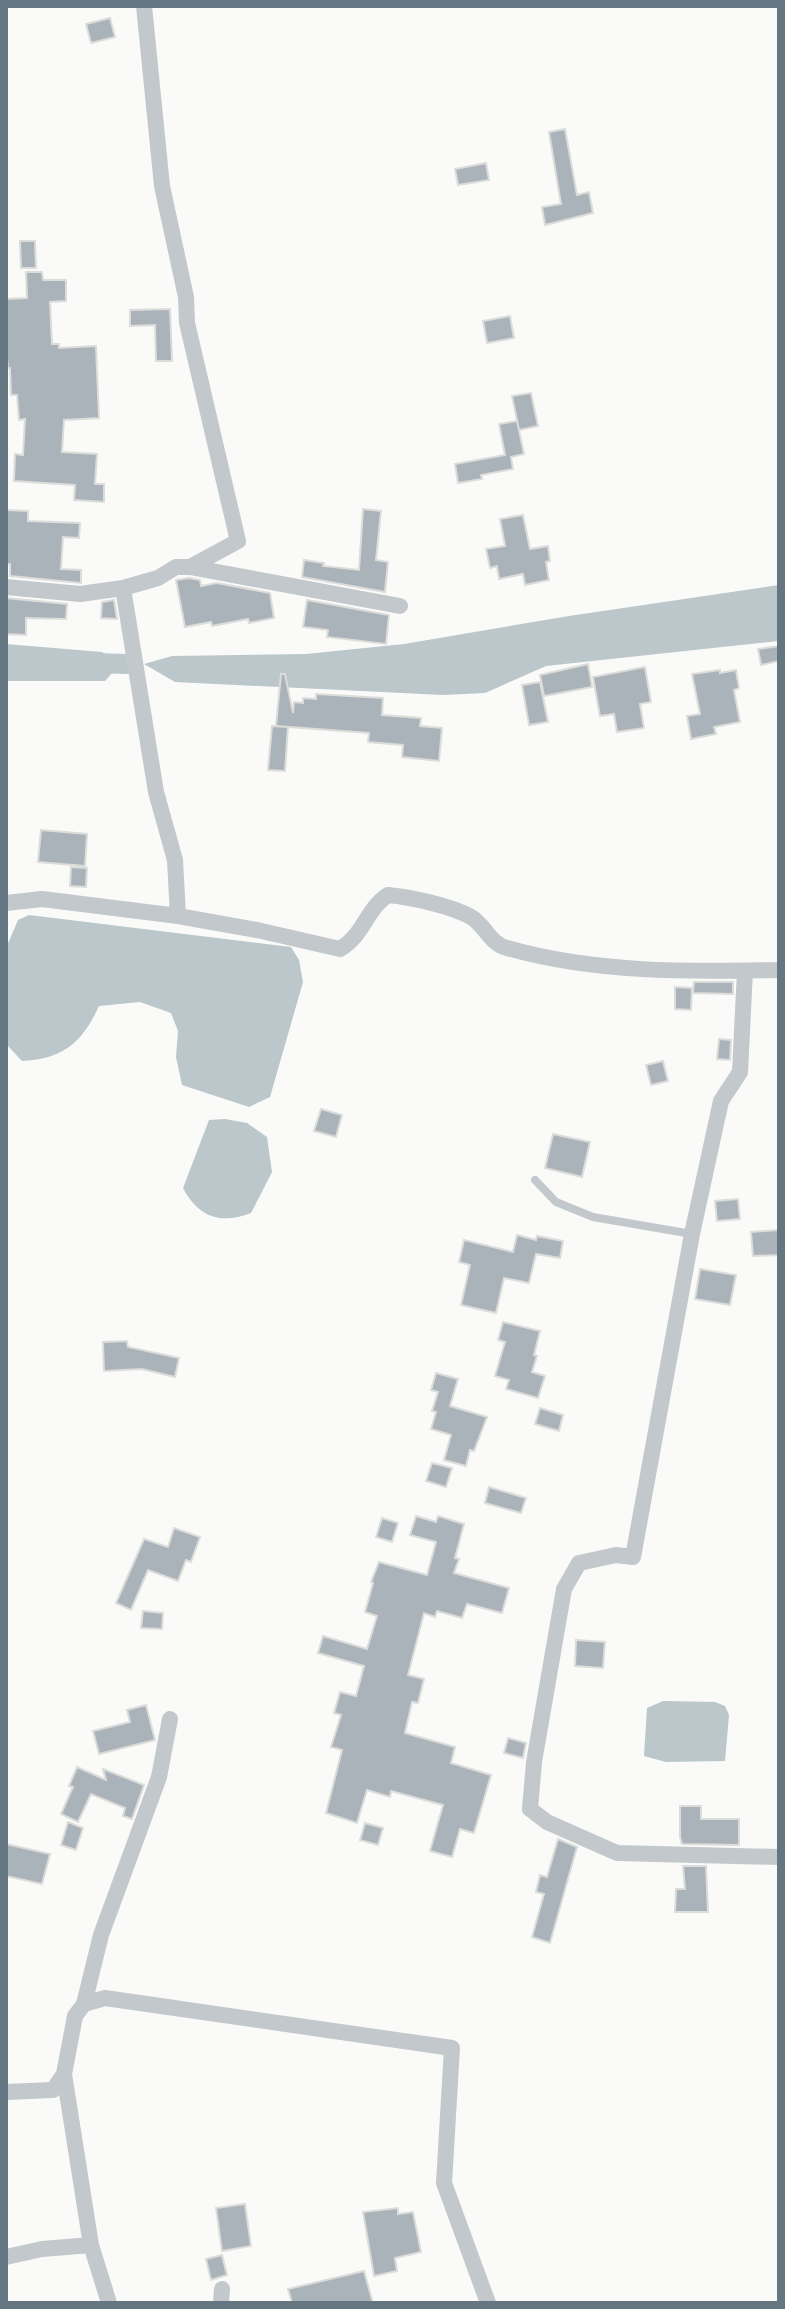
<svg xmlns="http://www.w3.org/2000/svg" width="785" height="2309" font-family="Quicksand,sans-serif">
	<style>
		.water { fill: #bbc7cb }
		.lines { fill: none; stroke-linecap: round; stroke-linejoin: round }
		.canal { stroke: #bbc7cb; stroke-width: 20 }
		.building { fill: #aab3b9; stroke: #dcdcda; stroke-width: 2 }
		.service { stroke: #c3c8cc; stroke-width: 8 }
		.minor { stroke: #c3c8cc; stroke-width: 16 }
	</style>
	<rect width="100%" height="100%" fill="#fafaf8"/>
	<!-- water -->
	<path class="water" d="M779,585V641L546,666L485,693L443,695L175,682L144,664L172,656L306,654L404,644L569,616Z
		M6,644L102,652L120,664L105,681H6Z
		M29,915L291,947L299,960L303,982L270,1097L249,1107L182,1085L176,1057L178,1031L171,1013L140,1002L99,1006C82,1043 63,1059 22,1061L6,1044V948L18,920Z
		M225,1119L247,1123L267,1137L272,1172L251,1213C221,1225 198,1217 183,1188L209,1120Z
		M663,1701L715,1702L725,1706L729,1715L725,1761L666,1762L644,1756L647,1708Z"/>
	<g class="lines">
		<!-- canal -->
		<path class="canal" d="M94,663L127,664"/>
	</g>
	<!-- building -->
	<path class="building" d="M110,18L115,37L91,43L86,24Z
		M565,129L577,195L589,192L593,213L545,225L542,207L561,204L549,132Z
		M486,163L489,180L458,185L455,169Z
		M20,241H35L36,268H21Z
		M26,272H42L43,280H66V301L50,302L52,344H59V348L96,346L99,418L64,420L62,452L97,454L95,484H104V502L74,500L75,485L14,481L15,454L23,455L25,419L19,420L17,395H11L10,368H8L6,345V299L27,298Z
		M170,309L172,361H156L155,325L130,326V310Z
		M510,316L514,338L487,343L483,321Z
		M531,393L538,426L519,430L512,396Z
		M517,421L524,454L511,457L513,469L481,475L482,479L458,483L455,464L505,455L499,424Z
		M363,509L381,511L376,560L388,562L385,592L302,577L304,560L324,563L323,566L359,570Z
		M6,510L28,511V521L80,523L79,538L63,537L61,569L81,570V583L10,576V564H6Z
		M523,515L530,549L548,546L550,561L546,562L549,580L525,585L523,574L499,579L497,566L490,568L486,549L505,546L500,519Z
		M189,578L200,580L201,586L217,583L270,593L274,618L249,623L248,619L212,626L211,622L185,627L176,580Z
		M6,598L67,604L66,619L26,618V635L7,634Z
		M114,600L117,619L101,618L102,602Z
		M307,600L389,615L386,644L327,637L328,630L303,627Z
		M779,646V661L761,665L758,649Z
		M588,664L592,687L544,696L540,675Z
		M645,667L651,702L640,704L644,728L617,732L614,714L600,716L593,677Z
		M720,670V673L736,670L739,688L734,690L740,722L714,727L716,734L691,739L687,716L700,714L692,674Z
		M281,674H285L293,713L294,702L303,703V698L316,699V694L383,698L382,715L421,718L420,726L442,728L439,761L402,757L403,745L368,742L369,733L276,726Z
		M540,682L548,722L529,725L522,685Z
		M272,726L288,727L285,771L268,770Z
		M41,830L87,834L85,866L38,862Z
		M71,867L87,868L86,887L70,886Z
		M694,982H733V994L693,993Z
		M675,987L692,988L691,1010L675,1009Z
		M719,1039L731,1040L730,1060L717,1059Z
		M663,1061L668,1081L651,1085L646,1065Z
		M321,1109L342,1115L336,1137L314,1131Z
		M553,1134L590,1142L582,1177L545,1168Z
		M738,1199L740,1219L717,1221L715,1201Z
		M779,1230V1255L753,1256L751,1232Z
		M517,1235L536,1240L537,1236L563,1241L560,1258L536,1254L529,1283L504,1278L496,1313L461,1305L470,1265L459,1262L464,1240L513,1252Z
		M700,1269L736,1275L730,1305L695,1299Z
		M503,1322L540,1331L534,1355L537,1356L532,1372L545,1376L538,1398L506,1389L509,1380L495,1376L505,1342L498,1340Z
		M127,1341L128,1347L179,1358L175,1377L142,1369L104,1371L103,1342Z
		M436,1373L458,1379L450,1406L487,1417L474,1451L470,1450L466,1466L444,1460L451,1435L431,1429L436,1412L432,1411L438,1392L431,1390Z
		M540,1408L563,1415L559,1431L535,1424Z
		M432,1463L452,1468L446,1487L426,1481Z
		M489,1487L526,1498L521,1513L485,1503Z
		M416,1516L436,1522L438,1516L464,1524L455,1558L459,1559L454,1573L509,1588L502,1613L467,1604L462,1618L437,1611L435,1617L424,1613L408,1675L424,1679L418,1703L412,1702L405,1733L455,1747L451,1763L491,1775L474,1833L460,1829L452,1857L430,1851L443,1805L391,1791L390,1797L367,1790L357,1823L326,1813L342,1750L331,1747L341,1715L334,1713L340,1692L356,1696L364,1666L318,1653L323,1636L367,1649L377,1616L365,1612L373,1583L371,1582L379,1562L427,1575L436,1542L410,1535Z
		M382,1518L398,1523L392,1542L376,1537Z
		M174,1528L200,1537L191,1562L186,1560L178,1581L148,1570L131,1610L116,1603L144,1539L168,1547Z
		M143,1611L163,1613L162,1629L141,1628Z
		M576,1640L605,1642L603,1668L575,1666Z
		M146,1705L155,1740L99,1754L93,1731L130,1722L127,1710Z
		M508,1738L526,1743L523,1758L504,1753Z
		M77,1767L106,1780L103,1769L144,1785L132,1819L123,1816L125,1808L91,1794L78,1822L61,1814L73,1787L69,1786Z
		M680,1806H701V1819H739V1845L682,1844L680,1837Z
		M68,1822L83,1828L76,1850L61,1845Z
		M365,1823L383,1828L378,1845L360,1840Z
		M558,1839L577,1847L550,1943L532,1937L544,1894L536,1892L540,1875L547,1877Z
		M6,1844L50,1854L42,1884L6,1876Z
		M683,1866H706L708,1912H675L676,1889H685Z
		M245,2204L251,2246L222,2251L216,2208Z
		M398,2208V2214L413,2212L421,2252L395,2258L397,2271L374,2276L363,2212Z
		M222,2255L227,2275L211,2280L206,2259Z
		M364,2271L373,2303H292L288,2289Z"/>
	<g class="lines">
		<!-- service -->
		<path class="service" d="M535,1180L556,1202L593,1217L692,1234"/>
		<!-- minor -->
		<path class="minor" d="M144,6L162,186L186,297L187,323L238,541L190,567
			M6,587L80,594L123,588L158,578L176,567H190L400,606
			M123,588L156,792L175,860L178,916
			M6,903L42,899L178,916L257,930L340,949C364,935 366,909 388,895C410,897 452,906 471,917C485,925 490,944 507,948C595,973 688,972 779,970
			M745,971L740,1072L721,1101L692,1234L633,1557L616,1555L579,1563L564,1589L534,1762L530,1809L547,1822L617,1853L779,1857
			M84,2004L101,1935L159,1777L170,1719
			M64,2074L91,2245
			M6,2092L53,2090L64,2074L75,2016L84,2004L105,1998L452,2048L444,2183L488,2303
			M6,2257L42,2249L91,2245L109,2303
			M221,2303L222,2289"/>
	</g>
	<!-- border -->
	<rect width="785" height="2309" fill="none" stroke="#657683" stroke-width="16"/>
</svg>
